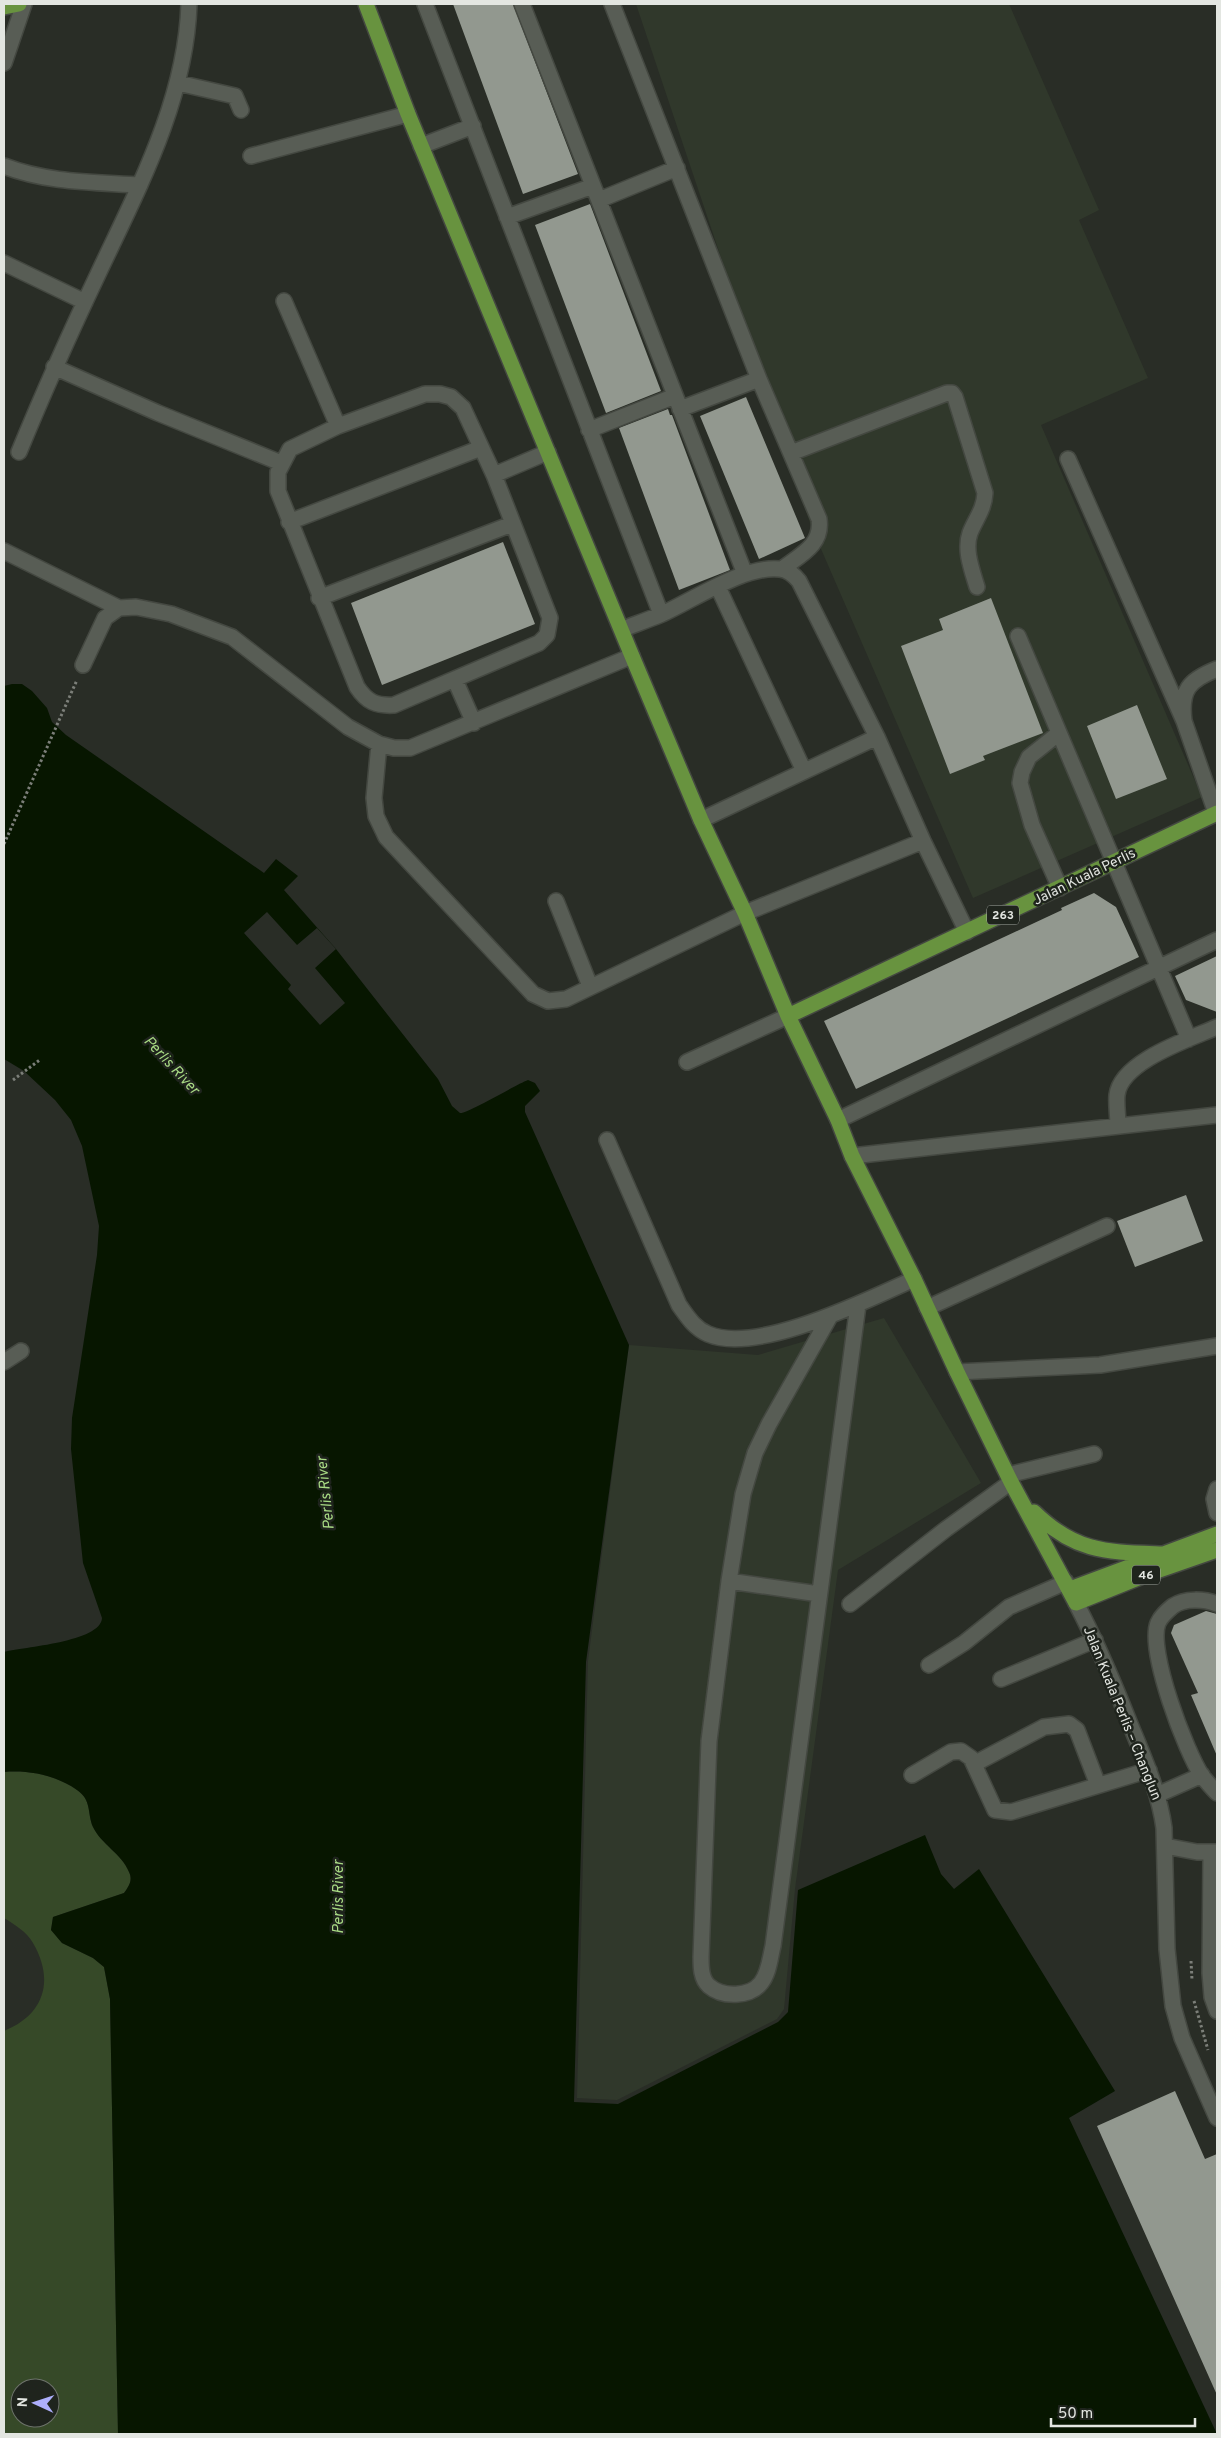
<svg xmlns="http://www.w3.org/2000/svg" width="1221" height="2438" font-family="Overpass,sans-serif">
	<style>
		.built { fill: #30382b }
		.green { fill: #364928; fill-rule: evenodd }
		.water { fill: #071600 }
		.pier { fill: #292d26 }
		.building { fill: #92988f }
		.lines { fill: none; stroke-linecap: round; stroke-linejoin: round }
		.minor-casing { stroke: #444841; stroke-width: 18 }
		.major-casing { stroke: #444841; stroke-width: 18 }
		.path { stroke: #7c7f79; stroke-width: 3; stroke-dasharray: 2.5 2.5; stroke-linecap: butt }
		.minor { stroke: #585d55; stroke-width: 15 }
		.major { stroke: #68933f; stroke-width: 15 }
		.labels { text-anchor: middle; stroke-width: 5; stroke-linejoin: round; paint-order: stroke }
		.shield { fill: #1f241d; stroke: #a8aca6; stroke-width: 1 }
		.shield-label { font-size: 12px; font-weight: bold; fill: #e3e6e1 }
		.street-label { font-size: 14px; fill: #e3e6e1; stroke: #1f241d }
		.water-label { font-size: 15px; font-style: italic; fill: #a8da84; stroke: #1f241d }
	</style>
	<rect width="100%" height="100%" fill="#292d26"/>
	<!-- built -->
	<path class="built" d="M636,4H1009L1099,210L1079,220L1148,378L1041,425L1202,797L973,898L811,526Z
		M884,1318L981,1483L838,1570L795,1889L784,2009L777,2019L617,2100L577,2098L588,1661L629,1345L758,1355Z"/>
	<!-- green -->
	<path class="green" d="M4,1772C29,1770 56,1775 77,1790C92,1800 87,1813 93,1827C101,1844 122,1854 129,1872C133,1880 129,1887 124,1893L53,1917L51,1930L62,1943L93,1958L104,1967L110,1999L118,2434H4V2031C44,2015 55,1981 33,1943C27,1932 14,1924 4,1918ZM20,2388H50V2418H20Z"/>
	<!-- water -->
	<path class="water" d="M12,684H22L32,691L47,708L52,722L66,735L264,873L276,859L298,876L284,890L336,949L438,1079L452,1106L460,1113C467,1114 515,1085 528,1080L535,1083L540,1091L525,1106V1112L629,1345L586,1662L574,2102L618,2104L778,2022L788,2012L798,1890L925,1835L941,1874L954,1889L979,1869L1115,2091L1069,2118L1217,2434H118L110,1999L104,1967L93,1958L62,1943L51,1930L53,1917L124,1893C129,1886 133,1880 129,1872C122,1854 101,1844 93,1827C87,1813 92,1800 77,1790C56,1775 29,1770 4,1772V1652C23,1647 101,1642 102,1618L83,1563L71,1449L72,1418L97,1255L99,1226L82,1146L71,1120L55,1100L24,1071L4,1059V686Z"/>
	<!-- pier -->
	<path class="pier" d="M267,912L297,945L317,928L336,949L315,968L345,1003L320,1025L288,989L291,985L244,933Z"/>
	<!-- building -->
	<path class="building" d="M453,4H513L578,174L523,194Z
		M590,204L661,391L606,413L535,225Z
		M746,397L805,538L759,559L700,416Z
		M668,409L670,415H672L730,570L679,590L619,428Z
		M503,542L535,624L382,685L351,603Z
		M991,598L1043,733L983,756L985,760L950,774L901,646L943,630L939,619Z
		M1137,705L1167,779L1116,799L1087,726Z
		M1094,893L1116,907L1139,957L856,1089L824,1021L1062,910L1061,908Z
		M1217,956V1012L1186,1000L1175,976Z
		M1186,1195L1203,1241L1135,1267L1117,1221Z
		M1206,1611L1217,1614V1756L1191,1695L1198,1693L1171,1633L1174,1625Z
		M1175,2091L1205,2159L1217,2154V2395L1097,2126Z"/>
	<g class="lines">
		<!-- minor casing -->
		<g class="minor-casing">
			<path id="minor" d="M425,4L661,614
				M522,4L745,574
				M612,4L759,379L819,519C823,545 800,555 782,569
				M4,63L24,4
				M178,83L235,96L241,110
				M421,146L473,126
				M251,156L408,114
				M4,166C48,183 93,182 140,185
				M599,200L677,168
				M507,217L593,186
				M4,263L85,302
				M284,301L338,426
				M54,367L158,413L281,463
				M425,394H440L451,397L463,408L494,475L550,618L547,635L539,643L394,705C376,706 367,702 357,687L278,491V472L290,449L338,426Z
				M680,409L759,379
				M589,430L675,396
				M19,452C44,391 71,331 99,272C139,187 186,99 189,4
				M791,453L947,393H952L955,397L985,493C984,510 976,518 970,533C964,550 972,570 977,587
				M1068,459L1184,721
				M494,475L548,452
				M289,522L481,448
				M4,551L119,608
				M718,587L804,771
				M319,598L512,524
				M623,629C636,624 650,619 662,614C695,599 745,565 780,569C789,570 794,575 799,581L877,737L923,841L967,932
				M1018,636L1189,1039
				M83,665L105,618L119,608L136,607L171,614L232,637L348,727L379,744L394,748H410L632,656
				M455,680L474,723
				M1059,733L1029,757L1022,772L1020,783L1032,825L1060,888
				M379,744L374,798L376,816L386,837L533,994L548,1001L566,999L745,913L923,841
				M1216,813L1184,721C1180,690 1189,680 1217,669
				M701,820L877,737
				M556,901L590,986
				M687,1062L788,1016
				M838,1120L1217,940
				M1118,1126C1118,1116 1116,1104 1117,1095C1121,1061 1190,1039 1217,1027
				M607,1140L679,1305C687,1316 694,1328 708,1334C757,1355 867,1300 914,1279
				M852,1156L1217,1115
				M927,1308L1107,1226
				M829,1318L769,1424L755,1453L743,1494L729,1581L709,1741L701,1957C701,1967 701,1979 709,1986C723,1998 750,1997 761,1983C769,1973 770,1958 773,1946L858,1305
				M4,1362L21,1351
				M957,1372L1100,1365L1217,1346
				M1008,1475L1094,1454
				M1217,1489L1214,1499L1217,1513
				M729,1581L819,1594
				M1076,1603C1096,1641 1112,1679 1128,1719C1142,1754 1159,1790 1164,1828L1167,1949L1173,2006L1182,2038L1217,2118
				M850,1604L946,1529L1011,1482
				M1217,1604C1204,1599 1185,1598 1173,1606C1167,1611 1161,1616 1158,1623C1147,1650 1186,1752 1202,1776C1207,1782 1212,1788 1217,1793
				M929,1665L964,1643L1009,1607L1066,1582
				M1001,1679L1095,1640
				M974,1764L1044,1727L1069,1724L1077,1730L1098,1785
				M912,1775L951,1752L961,1751L971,1758L995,1810L1011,1812L1149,1770
				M1157,1795L1202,1775
				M1165,1846L1197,1852H1217
				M1211,1853L1210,1973L1212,1997L1217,2011"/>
		</g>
		<!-- major casing -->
		<g class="major-casing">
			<path id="major" d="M366,4L408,114L632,656L701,820L745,913L788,1016L838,1120L852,1156L914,1279L957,1372L1011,1482L1076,1603L1148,1574L1217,1550
				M4,7L19,4
				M788,1016L1217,813
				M1034,1512C1076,1553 1107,1552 1163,1554
				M1070,1589L1217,1534"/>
		</g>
		<!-- path -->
		<path class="path" d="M4,844L77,680
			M13,1080L41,1059
			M1191,1961L1192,1980
			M1194,2001L1208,2050"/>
		<!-- minor -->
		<use href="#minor" class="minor"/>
		<!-- major -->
		<use href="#major" class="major"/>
	</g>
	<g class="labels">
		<!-- shield labels -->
		<g class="shield">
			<rect x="987" y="905.5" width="32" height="19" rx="4"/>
			<rect x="1132" y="1565.5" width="28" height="19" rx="4"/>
		</g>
		<g class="shield-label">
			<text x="1003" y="919">263</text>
			<text x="1146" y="1579">46</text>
		</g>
		<!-- street labels -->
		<g class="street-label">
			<text transform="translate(1084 876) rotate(-26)" y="5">Jalan Kuala Perlis</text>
			<text transform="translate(1123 1713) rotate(68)" y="5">Jalan Kuala Perlis – Changlun</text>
		</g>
		<!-- water labels -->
		<g class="water-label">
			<text transform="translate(172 1065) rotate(47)" y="5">Perlis River</text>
			<text transform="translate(325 1493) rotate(-96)" y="5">Perlis River</text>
			<text transform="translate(338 1897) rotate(-90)" y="5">Perlis River</text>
		</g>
	</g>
	<!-- border -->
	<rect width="1221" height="2438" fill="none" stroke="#e3e6e1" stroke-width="10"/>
	<!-- north arrow -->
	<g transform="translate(35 2403) rotate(273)"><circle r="24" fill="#1f241d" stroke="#6d726b"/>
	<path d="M0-4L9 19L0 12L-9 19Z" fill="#adaefb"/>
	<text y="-8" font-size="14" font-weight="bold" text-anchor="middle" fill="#e3e6e1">N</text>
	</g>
	<!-- scale -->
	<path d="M1051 2418v8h144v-8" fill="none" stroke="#e3e6e1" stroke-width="2.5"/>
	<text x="1058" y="2418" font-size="15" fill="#e3e6e1" stroke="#1f241d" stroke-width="4" paint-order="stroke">50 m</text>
</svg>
